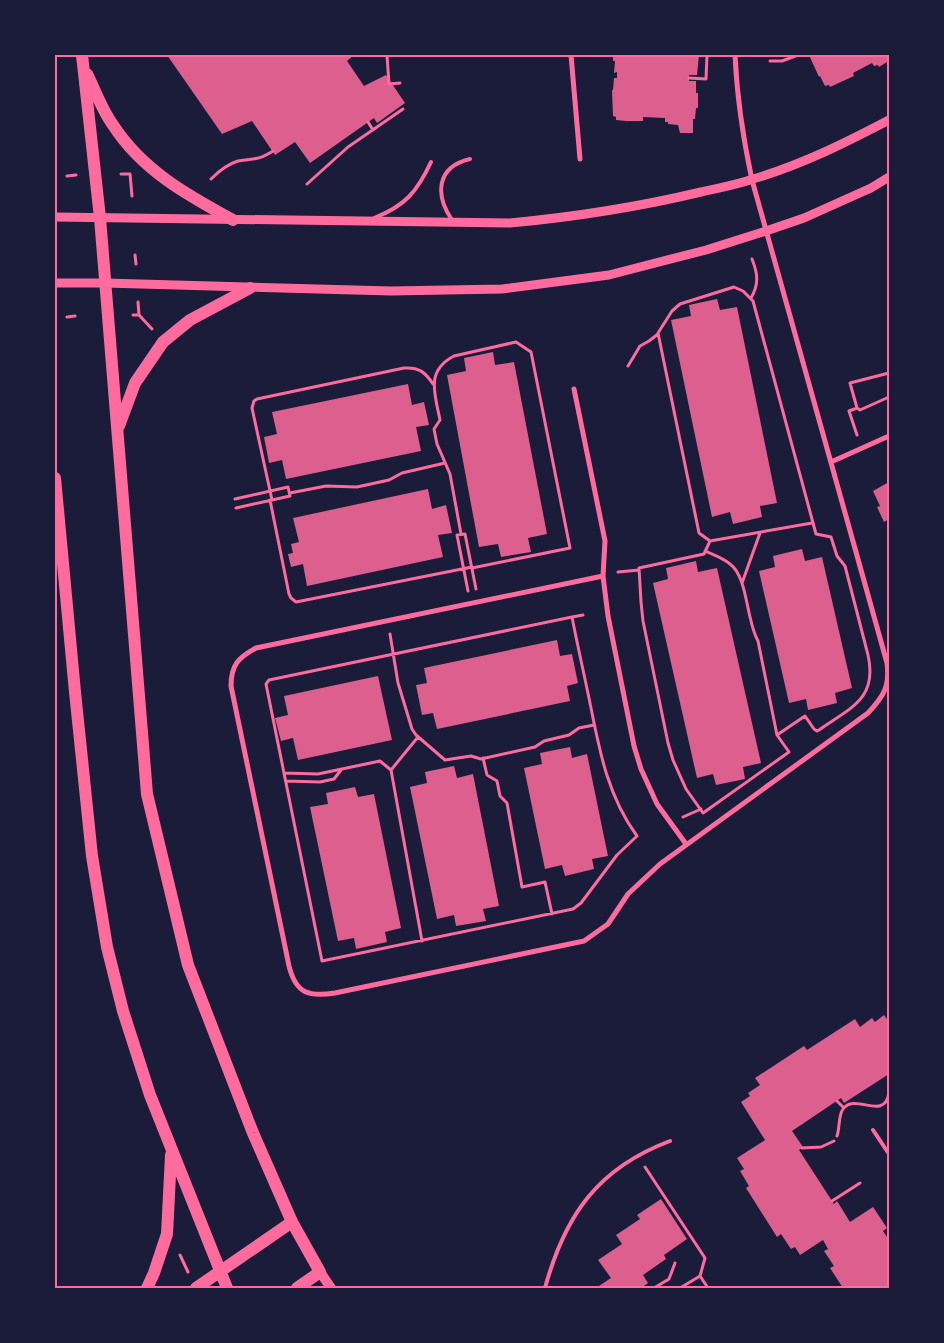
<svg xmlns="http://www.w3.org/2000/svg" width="944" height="1343" font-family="Roboto,sans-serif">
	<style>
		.building { fill: #dd5f8e }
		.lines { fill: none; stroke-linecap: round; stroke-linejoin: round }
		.path { stroke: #ff6b9d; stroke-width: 3 }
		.service { stroke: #ff6b9d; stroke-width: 4 }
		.minor { stroke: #ff6b9d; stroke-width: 5 }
		.tertiary { stroke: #ff6b9d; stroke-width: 9 }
		.secondary { stroke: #ff6b9d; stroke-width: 10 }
		.primary { stroke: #ff6b9d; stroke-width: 12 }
		.neatline { fill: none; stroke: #ff6b9d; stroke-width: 2 }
	</style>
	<rect width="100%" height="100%" fill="#1b1b3a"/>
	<!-- building -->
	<path class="building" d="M167,55H354L347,61L364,86L386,75L405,103L377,123L374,118L310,163L295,142L275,155L252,121L222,134Z
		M613,55H699L697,75H689V81H696V93H698V108H696L695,119H693V133H680L678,125L668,124V122H665V118L643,117V121H626L616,120V117L613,116L612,90H613L614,78H617V72L614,73L615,61H613Z
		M809,55H889V66L887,62L879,67L878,65L874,66L872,63L853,73L854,76L830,87L829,85L825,86L820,76L819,77Z
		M717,299L720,310L737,307L777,503L760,506L762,517L733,524L730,512L712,517L671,320L691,316L689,305Z
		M493,352L495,365L514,362L547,534L528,538L531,552L501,557L498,544L479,547L447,375L466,371L464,358Z
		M408,384L412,405L424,402L429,425L416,427L421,451L286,479L282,460L269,463L264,437L277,434L272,412Z
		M889,482V519L884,522L877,507L880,506L873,491Z
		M428,489L432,509L446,505L452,533L438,535L443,557L307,586L303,564L291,567L288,554L293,553L291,544L299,542L293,518Z
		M802,549L805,561L822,557L852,688L835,693L837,703L808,710L806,699L789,703L759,571L775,567L773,556Z
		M696,561L698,572L717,568L761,763L743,767L745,779L716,785L713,774L697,778L653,583L668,579L666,568Z
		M557,640L560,656L572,654L578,683L567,686L570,701L437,729L433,713L422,715L416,685L427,683L424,668Z
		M378,676L392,740L298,760L293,738L281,741L275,718L288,715L284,696Z
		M570,747L572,758L587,754L608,856L592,859L594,869L565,876L562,865L545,869L524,768L542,764L540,753Z
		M454,766L457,778L473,774L499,906L483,909L486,921L456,926L454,915L437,919L410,787L427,783L425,772Z
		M355,787L358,797L374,794L401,928L385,932L387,942L356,949L354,938L338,941L310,807L328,804L326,793Z
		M884,1015L889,1022V1074L844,1103L841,1098L792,1131L803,1147L799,1150L834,1204L837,1201L850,1222L873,1207L887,1228L883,1231L889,1240V1288H843L830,1268L834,1266L824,1251L828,1249L823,1240L800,1255L795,1247L791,1249L781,1234L777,1237L746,1188L749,1186L740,1171L744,1169L737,1158L765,1140L741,1102L750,1096L748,1093L760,1085L755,1078L804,1046L807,1050L855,1019L860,1027L872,1018L875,1022Z
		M661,1199L687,1239L664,1255L666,1259L643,1275L648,1283L641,1288H596L611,1278L598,1260L622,1244L616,1235L640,1219L637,1215Z"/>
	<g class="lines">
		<!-- path -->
		<path class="path" d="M387,55L389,84L400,83
			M770,61H782L798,55
			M689,78L706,79L707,55
			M368,122L373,130
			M121,174H130
			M130,174L132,196
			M67,176L76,175
			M211,179C218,172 228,164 238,161C255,158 257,161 273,151
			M307,184L348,147L403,109
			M135,255L136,264
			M734,287L743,291L753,301L816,534L831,537L837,556L845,566L868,655C878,699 850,708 819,730L817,731L814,729L805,716L777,735L789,752L703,813L686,789L673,760L668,743L643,621L641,602L639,568L704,554L710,541L699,533L658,333L672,311L680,304Z
			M751,298C759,284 758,274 752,259
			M138,302L139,315L152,329
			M133,315H139
			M67,317L75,316
			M628,366L640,346L649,341L658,334
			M889,373L850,383L857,408L860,410L889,397
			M857,435L849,411L857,408
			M290,493L326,486L357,487L389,480L402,473L445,463
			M235,499L288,487L290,496L236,508
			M270,500L289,594L291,598L296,602L472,567
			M272,500L252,408L254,401L257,399L404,368C419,367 425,372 433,384
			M461,534L450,474L437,444L434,429L440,420C435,394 425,371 454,356L516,342L531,352L570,548L472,568
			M710,541L812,523
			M705,551C714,555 723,558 730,564C748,577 746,620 758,641L777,735
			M618,572L639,570
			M742,583L760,533
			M468,591L457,535L465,534L476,589
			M572,617C578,648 585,678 591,708C600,754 609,798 637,836L617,855L581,903L573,909L322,961L266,684L269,680L572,617L583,615
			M390,634L398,683L412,729L416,735L445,760L471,756L481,759L535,747L544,741L569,735L579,728L594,725
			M483,758L487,775L497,781L500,796L507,803L522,887L545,882L552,914
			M391,770L418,737
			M284,773L318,774L380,761L391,770L422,941
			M286,781L320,782L334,779L341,770
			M683,817L701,809
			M837,1101L844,1108
			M837,1136C840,1128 838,1116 843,1109C855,1092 884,1122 889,1093
			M802,1148L821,1147L834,1141
			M645,1167L705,1258L700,1276
			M832,1201L860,1183
			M180,1255L188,1272
			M654,1288L669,1279L675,1263
			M680,1288L700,1276L708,1288"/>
		<!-- service -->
		<path class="service" d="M374,218C405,206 417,192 431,162
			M452,220C435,195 436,167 470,159
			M873,1130L889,1154
			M545,1288C565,1215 598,1168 670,1141"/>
		<!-- minor -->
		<path class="minor" d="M571,55L580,159
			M574,389L605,541L603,576L608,616L634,746L641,769L657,804L686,844
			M831,462L889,436
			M603,576L256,648C238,658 231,665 231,686L289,966C296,994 309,997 335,993L584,941L608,924L628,894L660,864L868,713C884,696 890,686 887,663L752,180C743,138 737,98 735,55"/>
		<!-- tertiary -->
		<path class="tertiary" d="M55,217L510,223C574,217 638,207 701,192C718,188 736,185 753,179C801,165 845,143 889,120
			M55,283H105L391,291L502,289L609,275L706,250L766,231L804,218L871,188L889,177"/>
		<!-- secondary -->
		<path class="secondary" d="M320,1272L331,1288"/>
		<!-- primary -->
		<path class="primary" d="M82,55L100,218L147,794L188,965L253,1133L292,1222L320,1272L297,1288
			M87,74C95,90 102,110 113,125C142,170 187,195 233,220
			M119,426L135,383L163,342L190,320L250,288
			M55,478L75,692L92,856L107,947L123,1011L150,1095L227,1288
			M147,1288L154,1273L167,1234L171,1155
			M196,1288L292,1222"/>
	</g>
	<!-- border -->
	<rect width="944" height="1343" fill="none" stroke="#1b1b3a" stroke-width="112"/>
	<rect x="56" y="56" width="832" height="1231" class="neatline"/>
</svg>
